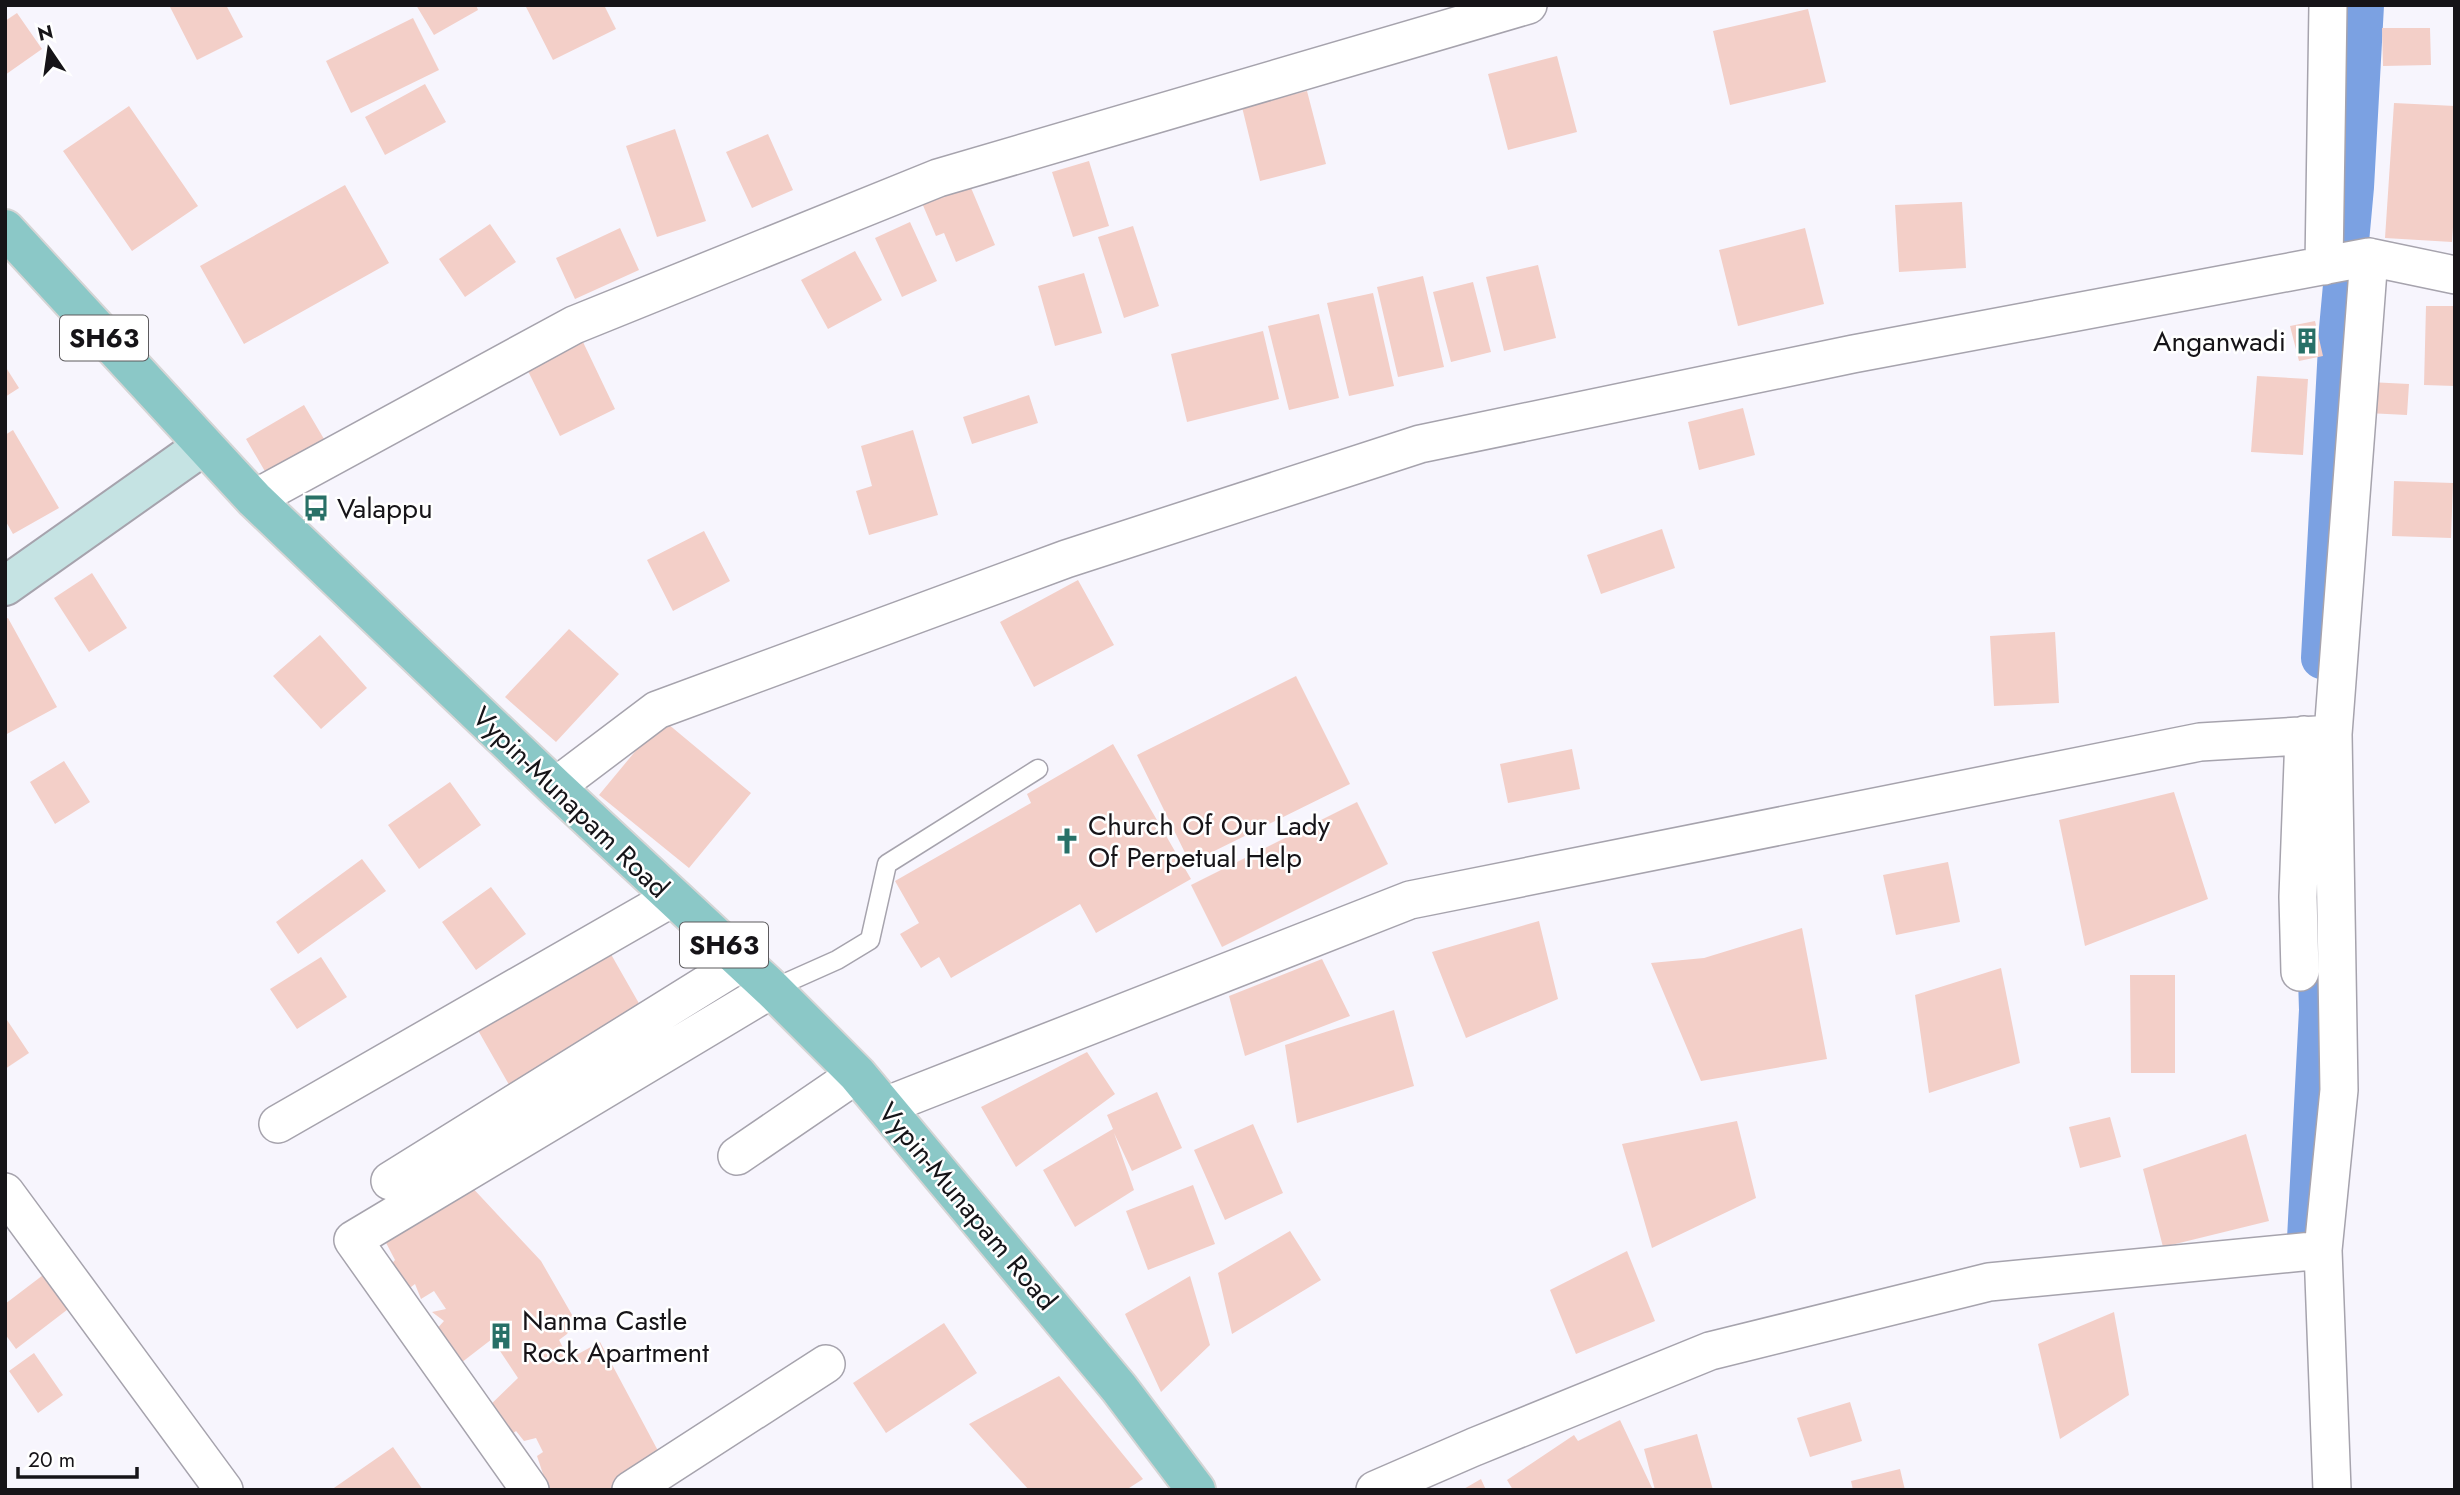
<svg xmlns="http://www.w3.org/2000/svg" width="2460" height="1495" font-family="Jost,sans-serif">
	<style>
		.lines { fill: none; stroke-linecap: round; stroke-linejoin: round }
		.canal { stroke: #7ba1e2; stroke-width: 42 }
		.building { fill: #f3cfc8 }
		.service-casing { stroke: #a6a3ad; stroke-width: 21 }
		.minor-casing { stroke: #a6a3ad; stroke-width: 40 }
		.secondary-casing { stroke: #a6a3ad; stroke-width: 42 }
		.primary-casing { stroke: #d5d5d5; stroke-width: 42 }
		.service { stroke: #fff; stroke-width: 18 }
		.minor { stroke: #fff; stroke-width: 37 }
		.secondary { stroke: #c5e3e3; stroke-width: 38 }
		.primary { stroke: #8bc8c7; stroke-width: 38 }
		.labels { text-anchor: middle; stroke-width: 5; stroke-linejoin: round; paint-order: stroke }
		.shield { fill: #fff; stroke: #5c5a5d; stroke-width: 2 }
		.shield-label { font-size: 26px; font-weight: bold; fill: #161418 }
		.poi-label { font-size: 28px; fill: #161418; stroke: #fff; text-anchor: start }
		.street-label { font-size: 28px; fill: #161418; stroke: #fff }
	</style>
	<rect width="100%" height="100%" fill="#f7f5fd"/>
	<g class="lines">
		<!-- canal -->
		<path class="canal" d="M2322,658L2340,329L2353,187L2363,5
			M2308,1239L2320,1010L2316,883"/>
	</g>
	<!-- building -->
	<path class="building" d="M169,5H226L243,37L197,60Z
		M416,5H476L478,10L434,35Z
		M525,5H604L616,29L553,60Z
		M1808,9L1826,82L1730,105L1713,31Z
		M17,13L42,49L5,75V21Z
		M413,18L439,70L351,113L326,61Z
		M2382,28H2430L2431,65L2383,66Z
		M1557,56L1577,132L1508,150L1488,74Z
		M425,84L446,122L385,155L365,117Z
		M1307,91L1326,164L1260,181L1242,107Z
		M2394,103L2455,106V197L2452,242L2385,238Z
		M129,106L198,206L132,251L63,151Z
		M675,129L706,221L657,237L626,146Z
		M768,134L793,190L752,208L726,152Z
		M1089,161L1109,226L1073,237L1052,172Z
		M969,183L995,245L956,262L944,233L936,236L922,203Z
		M345,185L389,263L244,344L200,266Z
		M1962,202L1966,268L1899,272L1895,205Z
		M910,222L937,281L902,297L875,238Z
		M490,224L516,262L465,297L439,259Z
		M1133,226L1159,306L1124,318L1098,237Z
		M620,228L639,270L575,299L556,258Z
		M1805,228L1824,304L1738,326L1719,250Z
		M855,251L882,300L828,329L801,280Z
		M1538,265L1556,338L1504,351L1486,277Z
		M1084,273L1102,333L1055,346L1038,286Z
		M1423,276L1444,367L1398,377L1377,287Z
		M1473,282L1491,352L1451,362L1433,292Z
		M1373,293L1394,386L1349,396L1327,303Z
		M2426,306H2455V386L2424,385Z
		M1319,314L1339,398L1289,410L1268,326Z
		M2315,321L2323,356L2299,361L2290,326Z
		M1263,331L1279,399L1187,422L1171,354Z
		M583,342L615,409L560,436L527,369Z
		M5,366L19,388L5,397Z
		M2257,376L2308,379L2303,455L2251,452Z
		M2369,382L2409,384L2407,415L2367,413Z
		M1029,395L1038,423L972,444L963,417Z
		M304,405L324,439L266,473L246,439Z
		M1743,408L1755,455L1699,470L1688,422Z
		M13,430L59,508L13,534L5,520V435Z
		M913,430L938,515L869,535L856,491L872,486L861,446Z
		M2394,481L2453,483L2451,538L2392,536Z
		M1662,529L1675,568L1601,594L1587,555Z
		M704,531L730,581L673,611L647,560Z
		M92,573L127,628L89,652L54,598Z
		M1078,580L1114,645L1034,687L1000,622Z
		M8,618L57,707L5,735V619Z
		M569,629L619,674L556,742L505,697Z
		M2055,632L2059,703L1994,706L1990,636Z
		M320,635L367,688L321,729L273,676Z
		M1296,676L1350,784L1190,863L1137,755Z
		M662,719L751,793L689,868L599,795Z
		M1113,744L1191,879L1096,933L1080,904L951,978L939,957L921,968L900,934L919,923L895,881L1031,803L1027,794Z
		M1572,749L1580,789L1508,803L1500,764Z
		M64,761L90,802L55,824L30,782Z
		M450,782L481,825L419,869L388,825Z
		M2174,792L2208,899L2085,946L2059,820Z
		M1357,802L1388,864L1222,947L1191,885Z
		M362,859L386,891L298,954L276,922Z
		M1948,862L1960,922L1896,935L1883,875Z
		M491,887L526,934L476,970L442,922Z
		M1539,921L1558,999L1466,1038L1432,952Z
		M1802,928L1827,1059L1701,1081L1651,963L1704,958Z
		M608,949L645,1014L512,1090L475,1025Z
		M321,957L347,997L297,1029L270,989Z
		M1322,959L1350,1016L1245,1056L1229,996Z
		M2001,968L2020,1063L1929,1093L1915,995Z
		M2130,975H2175V1073H2131Z
		M1394,1010L1414,1086L1297,1123L1285,1045Z
		M5,1017L29,1053L5,1069Z
		M1087,1052L1115,1094L1016,1167L981,1107Z
		M1157,1092L1182,1148L1132,1171L1114,1133L1134,1190L1075,1227L1043,1170L1113,1129L1107,1115Z
		M2110,1117L2121,1157L2080,1168L2069,1127Z
		M1737,1121L1756,1198L1652,1248L1622,1144Z
		M1253,1124L1283,1193L1225,1220L1194,1150Z
		M2246,1134L2269,1221L2163,1247L2143,1169Z
		M468,1183L541,1261L575,1320L567,1334L559,1340L569,1359L600,1342L664,1462L615,1490H541L534,1480L543,1474L537,1456L543,1452L536,1438L524,1441L516,1431L505,1440L484,1411L518,1378L492,1339L457,1366L434,1332L444,1321L432,1312L446,1309L434,1291L421,1299L415,1284L403,1293L388,1268L395,1260L383,1237Z
		M1193,1185L1215,1244L1148,1270L1126,1211Z
		M1290,1231L1321,1280L1232,1334L1218,1273Z
		M1627,1251L1655,1321L1576,1354L1550,1290Z
		M51,1269L76,1303L16,1349L5,1334V1304Z
		M1190,1276L1210,1345L1161,1392L1125,1314Z
		M2114,1312L2129,1395L2060,1439L2038,1344Z
		M944,1323L977,1373L886,1433L853,1383Z
		M34,1353L63,1395L38,1413L9,1371Z
		M1059,1376L1143,1479L1126,1490H1029L969,1424Z
		M1850,1402L1862,1441L1810,1457L1797,1418Z
		M1620,1420L1653,1490H1513L1507,1480L1574,1435L1578,1441Z
		M1697,1434L1713,1490H1655L1644,1449Z
		M393,1447L423,1490H331Z
		M1900,1469L1905,1490H1853L1851,1481Z
		M1481,1479L1486,1490H1462Z"/>
	<g class="lines">
		<!-- service casing -->
		<g class="service-casing">
			<path id="service" d="M772,989L837,960L870,940L887,864L1038,769"/>
		</g>
		<!-- minor casing -->
		<g class="minor-casing">
			<path id="minor" d="M2324,266L2328,5
				M254,499L574,325L938,178L1528,5
				M555,787L657,710L1066,559L1420,444L1853,354L2369,257L2455,275
				M2300,972L2298,897L2304,735
				M885,1106L1410,900L2200,742L2333,734
				M278,1124L672,898
				M737,1156L857,1074
				M390,1181L742,962
				M5,1192L224,1490
				M530,1490L353,1240L772,989
				M631,1490L826,1364
				M1375,1490L1474,1447L1710,1351L1989,1282L2323,1250
				M2332,1490L2323,1250L2339,1090L2333,734L2369,257"/>
		</g>
		<!-- secondary casing -->
		<g class="secondary-casing">
			<path id="secondary" d="M5,586L203,446"/>
		</g>
		<!-- primary casing -->
		<g class="primary-casing">
			<path id="primary" d="M5,229L254,499L555,787L772,989L857,1074L1119,1388L1196,1490"/>
		</g>
		<!-- service -->
		<use href="#service" class="service"/>
		<!-- minor -->
		<use href="#minor" class="minor"/>
		<!-- secondary -->
		<use href="#secondary" class="secondary"/>
		<!-- primary -->
		<use href="#primary" class="primary"/>
	</g>
	<!-- icons -->
	<defs>
		<g id="building-bare" transform="scale(2.1)"><path d="M-4-6H4V6H1V3H-1V6H-4ZM-2.5-4.3h1.7v1.8h-1.7ZM.8-4.3h1.7v1.8H.8ZM-2.5-1h1.7V.8h-1.7ZM.8-1h1.7V.8H.8Z" fill="#287067" stroke="#fff" stroke-width="2.5" paint-order="stroke"/></g>
		<g id="bus-bare" transform="scale(2.1)"><path d="M-5-6H5V4H4V6H2V4H-2V6H-4V4H-5ZM-3.5-4V0h7V-4ZM-3.5 1.2v1.5H-2V1.2ZM2 1.2v1.5H3.5V1.2Z" fill="#287067" stroke="#fff" stroke-width="2.5" paint-order="stroke"/></g>
		<g id="church-bare" transform="scale(2.1)"><path d="M-1.2-6h2.4v3.5h3.3v2.4h-3.3V6h-2.4V-.1h-3.3v-2.4h3.3Z" fill="#287067" stroke="#fff" stroke-width="2.5" paint-order="stroke"/></g>
	</defs>
	<g fill-rule="evenodd">
		<use href="#building-bare" x="2307" y="341"/>
		<use href="#bus-bare" x="316" y="508"/>
		<use href="#church-bare" x="1067" y="841"/>
		<use href="#building-bare" x="501" y="1336"/>
	</g>
	<g class="labels">
		<!-- shield labels -->
		<g class="shield">
			<rect x="60" y="315.5" width="88" height="45" rx="5"/>
			<rect x="680" y="922.5" width="88" height="45" rx="5"/>
		</g>
		<g class="shield-label">
			<text x="104" y="347">SH63</text>
			<text x="724" y="954">SH63</text>
		</g>
		<!-- poi labels -->
		<g class="poi-label">
			<text x="2286" y="351" text-anchor="end">Anganwadi</text>
			<text x="337" y="518">Valappu</text>
			<text x="1088" y="835">Church Of Our Lady<tspan x="1088" dy="32">Of Perpetual Help</tspan></text>
			<text x="522" y="1330">Nanma Castle<tspan x="522" dy="32">Rock Apartment</tspan></text>
		</g>
		<!-- street labels -->
		<g class="street-label">
			<text transform="translate(571 802) rotate(44)" y="10">Vypin-Munapam Road</text>
			<text transform="translate(968 1206) rotate(50)" y="10">Vypin-Munapam Road</text>
		</g>
	</g>
	<!-- border -->
	<rect width="2460" height="1495" fill="none" stroke="#161418" stroke-width="14"/>
	<!-- north arrow -->
	<g transform="translate(49 49) rotate(347)" stroke="#ffffff" stroke-width="5" paint-order="stroke">
	<path d="M0-5L12 26L0 18L-12 26Z" fill="#161418"/>
	<text y="-10" font-size="19" font-weight="bold" text-anchor="middle" fill="#161418">N</text>
	</g>
	<!-- scale -->
	<path d="M18 1467v10h119v-10" fill="none" stroke="#161418" stroke-width="3.5"/>
	<text x="28" y="1467" font-size="21" fill="#161418" stroke="#ffffff" stroke-width="5" paint-order="stroke">20 m</text>
</svg>
